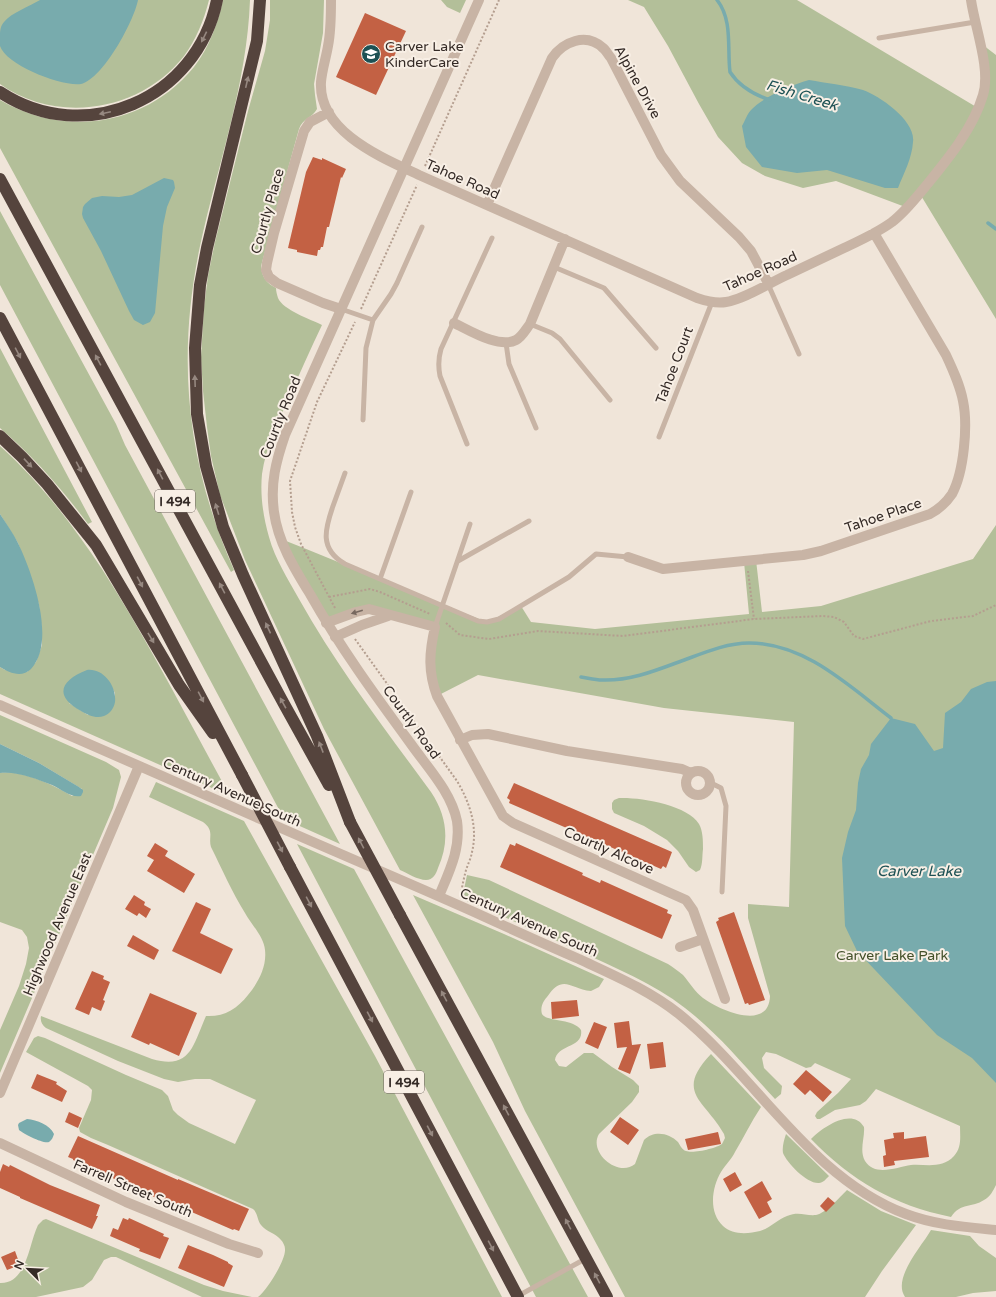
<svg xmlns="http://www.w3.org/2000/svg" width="996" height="1297" font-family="'Varela Round',sans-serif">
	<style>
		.green { fill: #b3bf99; fill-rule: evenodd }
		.water { fill: #78abad }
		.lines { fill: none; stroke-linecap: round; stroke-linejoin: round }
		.stream { stroke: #78abad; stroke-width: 3.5 }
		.building { fill: #c36144 }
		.path { stroke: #b49e8f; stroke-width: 2; stroke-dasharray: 2 2; stroke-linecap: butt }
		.service { stroke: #c8b4a5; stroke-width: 5 }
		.minor { stroke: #c8b4a5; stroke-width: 10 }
		.tertiary { stroke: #c8b4a5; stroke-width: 10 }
		.motorway { stroke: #55443d; stroke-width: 12 }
		.motorway-bridge { stroke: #55443d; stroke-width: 12 }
		.oneway { fill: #968880 }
		.oneway2 { fill: #77685f }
		.labels { text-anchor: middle; stroke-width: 4; stroke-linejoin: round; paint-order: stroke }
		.shield { fill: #f8efe5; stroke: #6f655f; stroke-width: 1 }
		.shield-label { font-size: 13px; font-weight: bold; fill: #342a26 }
		.poi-label { font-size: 14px; fill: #342a26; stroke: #f8efe5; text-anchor: start }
		.street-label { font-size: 14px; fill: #342a26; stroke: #f8efe5 }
		.park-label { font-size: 14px; fill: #44512a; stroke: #f8efe5 }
		.water-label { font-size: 15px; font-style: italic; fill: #1d5154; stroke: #f8efe5 }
	</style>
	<rect width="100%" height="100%" fill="#f0e5d9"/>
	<!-- green -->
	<path class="green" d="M0,0H209C204,20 196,40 184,56C141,111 58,125 0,84Z
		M223,0H250C247,84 218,164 200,246C176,360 187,464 234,570L231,572L0,148V100C65,138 146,126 194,67C209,48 218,23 223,0Z
		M270,0H324L323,33L314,84L315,95L317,109C312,118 303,118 299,129L261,266C262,277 266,283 276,288C276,291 277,295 278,298C283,310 310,319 322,325C310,350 299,375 288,400C277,424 266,447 262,474C260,495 263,516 269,537C275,559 288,579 299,599C337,667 385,729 431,792C447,816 450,841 438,868C436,874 433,880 426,880C418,880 407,873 400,870L324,729L245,560L220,495L211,456L207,427L203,391L201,357L204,307L208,276L215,242L248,111L265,51L270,20Z
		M441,0H466L460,13L447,7Z
		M628,0H797L978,108L983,95L979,42L996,55V319L920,194L908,208L836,181L803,188L765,176L742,163L718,137L699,104L668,46L644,7Z
		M0,211L116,424L125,445L340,844L284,819L0,285Z
		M0,348L92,522L88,524C62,489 34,457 0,428Z
		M0,446C40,482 72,524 102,569C149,642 188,720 230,796L0,694V667L5,670L27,672L36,662L42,645V631L39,605L29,573L18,543L0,514ZM110,684L115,693V701L88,715L69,703Z
		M996,525V1185C993,1191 990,1197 984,1200C972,1208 961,1202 951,1217C893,1205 852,1181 811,1139C823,1127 852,1107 864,1127C865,1138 859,1150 865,1161C875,1177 897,1167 911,1165C927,1164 942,1169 954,1156C962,1147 960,1137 960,1126L876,1089L866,1101L860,1105L835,1110L820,1119H817L815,1116L817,1112L838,1093L851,1079L815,1063L811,1067L806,1068L776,1054L766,1052L762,1058L764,1068L782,1086L781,1094L775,1099C746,1068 719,1034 685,1008C653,983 615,968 579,951C540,933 501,915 462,899L467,875L489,880L668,964C673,967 678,971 683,975C690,983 695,992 703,998C719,1010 769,1032 770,996L748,918V904L789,907L794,722L664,708L478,675L437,696L432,684L434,627L369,609L326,623L281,539C350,566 418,596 487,622L521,606L531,622L595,629L749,614L744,562L756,560L762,612L821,606L973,559Z
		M0,715L106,762L119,770L121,777L113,808L0,1073V1030L19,986L26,964L29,948L27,937L22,930L0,922V773C23,770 53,785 72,796L82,789L39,763L0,744Z
		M156,782L244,821L375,1056L502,1297H258C267,1290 286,1260 285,1249C285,1246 283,1242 281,1240C276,1233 266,1232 261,1225C257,1220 258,1213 253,1209L108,1145L91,1138L80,1132L79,1128L91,1100L92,1090L88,1086L26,1052L34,1038L38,1036L45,1038L126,1075L162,1090L168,1096L173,1110L178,1115L189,1123L235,1144L256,1100L210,1079H195L178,1082L164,1079L118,1061L46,1028C42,1025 40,1021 41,1016L152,1059C191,1070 193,1045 206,1016C224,1017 237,1009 248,995C258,983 267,967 265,950C264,937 251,924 245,913C232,892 222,869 211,847C208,837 215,831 203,822L149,797Z
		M619,798C640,797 688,805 699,824C703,831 703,841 703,849C702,856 703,863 700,870L696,872L689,867L678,851L667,840L644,826L614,813L612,809V803L614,800Z
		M297,844L354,869L588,1297H536Z
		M413,895L504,934L604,979L599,987L591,991C570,989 563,973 547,997C543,1001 540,1008 542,1014C546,1022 573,1018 581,1030C584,1048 557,1044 555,1060L559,1066L566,1067L584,1053H593L612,1067L633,1080L639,1086V1092L632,1102L599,1134C588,1152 618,1178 635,1164L644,1140C654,1130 669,1133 678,1142C680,1145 682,1150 686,1151C693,1154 717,1148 722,1144L725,1138L724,1134C705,1100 674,1093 711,1054L761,1107C751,1122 744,1137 735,1152C732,1159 725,1165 721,1172C712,1187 708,1212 723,1226C732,1235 748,1234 760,1231C770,1228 777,1220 787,1216C799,1211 805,1216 816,1215C826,1213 840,1197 847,1190L881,1211L916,1225L882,1271L865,1297H625L525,1111L493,1042Z
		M786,1134L829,1176C826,1179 823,1183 819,1183C807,1184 787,1163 783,1153C782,1147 784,1140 786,1134Z
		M46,1219L204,1285L223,1291L252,1297H202L116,1257H111L104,1260L92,1280L83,1287L36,1297H0V1283C27,1284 29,1243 38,1225L43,1220Z
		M931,1230L970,1236L979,1246L996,1258V1291L973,1293L956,1297H905C892,1278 922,1246 931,1230Z"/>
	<!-- water -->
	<path class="water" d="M40,0H138C134,21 103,79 81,84C62,87 6,65 0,46C0,43 0,40 0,37C0,31 0,27 4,22C11,13 30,6 40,0Z
		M809,80C826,83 845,85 863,90C880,96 916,121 913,142C912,158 904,173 898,188H885L827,170L797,173L762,167L746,147L742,126C745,121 747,114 751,110C763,97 792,85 809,80Z
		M164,178L173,180L174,182L175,188L167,207L163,226L155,313L150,322L143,325L134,320L129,311L101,251L83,218L82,214L83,207L85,204L92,198L102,196L119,197L132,195Z
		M0,514C6,523 13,533 18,543C32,572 57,641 31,669C22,678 9,673 0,667Z
		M87,670C103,668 117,686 115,702C114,708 110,714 104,716C96,719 88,715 81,711C53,696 61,680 87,670Z
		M996,681V1083L972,1058L937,1035L914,1011L857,951L845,926L842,858L848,832L856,810L858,783L861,769L869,755L871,744L891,718L915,724L934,751L943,748L945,713L961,702L971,689L987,682Z
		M0,744L39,763L79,787L83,790V792L81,796C71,798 61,789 52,785C37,779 17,771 0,773Z
		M27,1119C37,1120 50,1125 54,1134C53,1137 52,1140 49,1142C43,1144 24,1134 19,1130L18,1125L19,1123Z"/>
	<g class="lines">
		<!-- stream -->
		<path class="stream" d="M717,0C733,20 727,49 730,72C739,86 755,95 770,100
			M988,223L996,229
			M581,677C588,678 595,680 602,680C628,681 652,672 676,663C699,655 724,643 749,643C805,643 849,686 891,718"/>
	</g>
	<!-- building -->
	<path class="building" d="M365,13L406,31L376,95L336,77Z
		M313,157L322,160V158L346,169L342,178L341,177L329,227H327L323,247H321L320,250H318L317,256L297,252V250L288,248L306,172Z
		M514,783L672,852L666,868L663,866L661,869L509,803L510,800L507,798Z
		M155,843L168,851L165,856L195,874L184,893L147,871L154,860L147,856Z
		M516,843L583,873L582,875L600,883L601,880L668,910L667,913L672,915L662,939L500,867L510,844L515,846Z
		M134,895L145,902L144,905L151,909L146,918L139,913L137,916L125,909Z
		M196,902L211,909L200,933L233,949L221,974L172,951Z
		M734,912L765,1000L749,1005L748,1003L745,1004L716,922L719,920L718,918Z
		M133,935L159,950L154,960L127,946Z
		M92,971L104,976L103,979L110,982L103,1000L105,1001L101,1011L92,1007L89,1015L75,1009Z
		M150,993L197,1013L179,1056L150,1043L149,1045L131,1037Z
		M577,1000L579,1016L552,1019L551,1002Z
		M629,1021L632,1045L641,1044L630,1074L618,1069L627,1047L617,1048L614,1023Z
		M594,1022L607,1027L598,1049L585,1043Z
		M663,1042L666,1067L650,1069L647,1044Z
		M806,1070L832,1092L823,1102L810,1090L805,1095L793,1084Z
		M37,1074L57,1082L56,1084L67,1091L62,1102L31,1088Z
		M69,1112L82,1118L78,1128L65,1122Z
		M620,1117L639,1130L628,1145L610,1132Z
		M718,1132L721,1144L688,1150L685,1139Z
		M904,1132V1139L926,1136L929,1157L894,1161L895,1165L884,1167L883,1156L886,1155L884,1140L894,1138L893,1133Z
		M78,1136L178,1180V1179L249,1209L239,1231L234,1229L233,1230L164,1200L163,1201L73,1160V1159L68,1157Z
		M3,1164L9,1167L10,1165L50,1185L100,1205L96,1216H98L92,1229L20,1198V1197L0,1188V1172Z
		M735,1172L742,1185L730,1192L723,1179Z
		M762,1181L772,1199L767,1202L772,1212L759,1219L744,1192Z
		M828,1197L835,1203L826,1212L820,1206Z
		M123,1218L128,1220L129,1218L164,1234L163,1236L169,1238L160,1259L139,1251L140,1249L110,1236L113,1228L118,1230Z
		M188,1245L213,1255L228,1262V1263L233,1266L224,1287L178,1268Z
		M15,1251L20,1265L7,1270L1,1257Z"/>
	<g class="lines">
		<!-- path -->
		<path class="path" d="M425,166L499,0
			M361,309L417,185
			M748,571L754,619
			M329,597L370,589L380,592L430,614
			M335,608L301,544L295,527L292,512L290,481L317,402L355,322
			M446,623L460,635L489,639L538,631L623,636L754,619L823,616L834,617L844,622L854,636L863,639L931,621L973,616L996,605
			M355,639L457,781C470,803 478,827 472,852C471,858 468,864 466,870C464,878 462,886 461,894"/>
		<!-- service -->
		<path class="service" d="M879,38L975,22
			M554,267L604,288L656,348
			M768,284L799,354
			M341,309L373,320
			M530,324L552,333L560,339L610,400
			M506,343L509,364L536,428
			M363,420L366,348L373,320L391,294L397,283L422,227
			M659,437L712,302
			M467,444L440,376C438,366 438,359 441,349L492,238
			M345,473C341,484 337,495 333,506C325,529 319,549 345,564L478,621L487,622L499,619L569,577L596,554L628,557
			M458,561L529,521
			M380,579L411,492
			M435,627L470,524
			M711,783L721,788L726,806L722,892
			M518,1296L585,1259"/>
		<!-- minor -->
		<path class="minor" d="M331,0C331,15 331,31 328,46C326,58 322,70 321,82C318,132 383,158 419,175L697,298C706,301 716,304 726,302C745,299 769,283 787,275C806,266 825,257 844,248C861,240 877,233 892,222C905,212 915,199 925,187C947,160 973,129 983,95C991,69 975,28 971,0
			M329,112L310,122L304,131L274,233L267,263L266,270L269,277L277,283L323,303L341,309
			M487,205L552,58C563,42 586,32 603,48C606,50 608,55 611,58L661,155L680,181L739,237L751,251L768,283
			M454,323C469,330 499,349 516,340C522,337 526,329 530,324L565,239
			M628,557L663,569L803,555L821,551L930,514C939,509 946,503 952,494C964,472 968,425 963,401C960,385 953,370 946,355L874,233
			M326,623L356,612L369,609L435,627C429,653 428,672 437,696L503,816L513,823L686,900L693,910L725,999
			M335,637L362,625L388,616
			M460,740L472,735L488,734L567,751L682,769L691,773
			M686 783a12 12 0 1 1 24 0a12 12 0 1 1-24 0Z
			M680,947L703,939
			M0,1143L126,1202L229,1244L258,1253"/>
		<!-- tertiary -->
		<path class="tertiary" d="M0,705C91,745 182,785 274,825C340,854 407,882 474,912C509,928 544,944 579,959C613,975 649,990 679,1014C756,1076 810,1178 906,1214C935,1225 965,1227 996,1230
			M439,896C449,872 461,849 457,821C451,792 428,768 411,744C375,695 340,647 310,594C294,568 278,542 274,512C270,484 276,461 285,435L479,0
			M0,1093L139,766"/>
		<!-- motorway -->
		<path class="motorway" d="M260,0L257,41L207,248L200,285L195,348L197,414L206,466L223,527L243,575L317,736L350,822
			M0,92C85,148 197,99 217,0
			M0,179L284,704L329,785
			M0,318L242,775
			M0,436L22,457L47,484L96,545L179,685L213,733
			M290,867L518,1297
			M400,915L607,1297"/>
		<!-- motorway-bridge -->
		<path class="motorway-bridge" d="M242,775L290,867
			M350,822L400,915"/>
	</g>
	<!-- one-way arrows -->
	<defs><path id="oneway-solid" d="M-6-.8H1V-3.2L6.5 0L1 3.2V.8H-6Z"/></defs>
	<g class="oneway">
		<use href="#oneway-solid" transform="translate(204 37) rotate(116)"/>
		<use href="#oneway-solid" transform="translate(247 82) rotate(-77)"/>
		<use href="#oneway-solid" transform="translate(105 113) rotate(168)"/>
		<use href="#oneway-solid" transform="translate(18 353) rotate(62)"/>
		<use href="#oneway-solid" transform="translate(98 360) rotate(-118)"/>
		<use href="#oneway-solid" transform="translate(195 381) rotate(-92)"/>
		<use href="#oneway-solid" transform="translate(28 463) rotate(47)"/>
		<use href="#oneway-solid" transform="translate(79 467) rotate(62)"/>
		<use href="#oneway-solid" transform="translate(160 474) rotate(-118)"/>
		<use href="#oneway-solid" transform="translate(217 509) rotate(-107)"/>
		<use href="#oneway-solid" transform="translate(140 582) rotate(62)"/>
		<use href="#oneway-solid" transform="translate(222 588) rotate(-118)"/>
		<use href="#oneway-solid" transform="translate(268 628) rotate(-115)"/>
		<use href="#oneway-solid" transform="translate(151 638) rotate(59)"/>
		<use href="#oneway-solid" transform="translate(201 697) rotate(62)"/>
		<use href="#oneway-solid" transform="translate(283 703) rotate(-119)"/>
		<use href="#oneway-solid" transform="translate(321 747) rotate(-111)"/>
		<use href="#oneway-solid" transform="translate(361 843) rotate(-118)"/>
		<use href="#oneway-solid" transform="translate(280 847) rotate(62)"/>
		<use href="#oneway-solid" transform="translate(309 902) rotate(62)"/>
		<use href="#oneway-solid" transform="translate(444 996) rotate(-118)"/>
		<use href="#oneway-solid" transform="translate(370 1017) rotate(62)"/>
		<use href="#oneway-solid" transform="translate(506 1110) rotate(-118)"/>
		<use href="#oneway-solid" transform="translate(430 1131) rotate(62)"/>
		<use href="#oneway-solid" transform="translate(568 1224) rotate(-118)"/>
		<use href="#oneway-solid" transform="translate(491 1246) rotate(62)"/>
		<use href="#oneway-solid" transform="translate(597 1278) rotate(-118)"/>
	</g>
	<use class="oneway2" href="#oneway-solid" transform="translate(357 612) rotate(164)"/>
	<!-- icons -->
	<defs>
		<g id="school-disc" transform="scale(1)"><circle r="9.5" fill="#1d5154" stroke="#f8efe5"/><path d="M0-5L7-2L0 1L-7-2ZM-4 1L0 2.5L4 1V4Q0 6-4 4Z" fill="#fff"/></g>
	</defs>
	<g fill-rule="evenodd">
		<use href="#school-disc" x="371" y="54"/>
	</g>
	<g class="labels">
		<!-- shield labels -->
		<g class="shield">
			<rect x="155" y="490" width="40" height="22" rx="3"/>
			<rect x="384" y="1071" width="40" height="22" rx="3"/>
		</g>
		<g class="shield-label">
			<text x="175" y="506">I 494</text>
			<text x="404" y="1087">I 494</text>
		</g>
		<!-- poi labels -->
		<g class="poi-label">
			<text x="385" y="51">Carver Lake<tspan x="385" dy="16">KinderCare</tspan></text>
		</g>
		<!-- street labels -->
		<g class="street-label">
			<text transform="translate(638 82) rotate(61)" y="5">Alpine Drive</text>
			<text transform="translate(463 179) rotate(24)" y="5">Tahoe Road</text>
			<text transform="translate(267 211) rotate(-74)" y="5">Courtly Place</text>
			<text transform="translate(760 271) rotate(-24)" y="5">Tahoe Road</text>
			<text transform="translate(674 365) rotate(-69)" y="5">Tahoe Court</text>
			<text transform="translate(280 417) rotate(-68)" y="5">Courtly Road</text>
			<text transform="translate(883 515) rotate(-19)" y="5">Tahoe Place</text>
			<text transform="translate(412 722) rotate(54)" y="5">Courtly Road</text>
			<text transform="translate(232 792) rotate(24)" y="5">Century Avenue South</text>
			<text transform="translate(609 850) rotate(24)" y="5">Courtly Alcove</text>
			<text transform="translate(529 922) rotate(24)" y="5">Century Avenue South</text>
			<text transform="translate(57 924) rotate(-67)" y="5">Highwood Avenue East</text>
			<text transform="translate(133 1188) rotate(23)" y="5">Farrell Street South</text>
		</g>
		<!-- park labels -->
		<g class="park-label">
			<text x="892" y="960">Carver Lake Park</text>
		</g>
		<!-- water labels -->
		<g class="water-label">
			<text transform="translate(802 95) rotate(17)" y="5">Fish Creek</text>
			<text x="919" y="876">Carver Lake</text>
		</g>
	</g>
	<!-- north arrow -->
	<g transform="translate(28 1269) rotate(294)" stroke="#f8efe5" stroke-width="3" paint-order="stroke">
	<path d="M0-3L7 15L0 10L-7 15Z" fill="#342a26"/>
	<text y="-6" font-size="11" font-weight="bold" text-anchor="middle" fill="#342a26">N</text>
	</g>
</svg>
